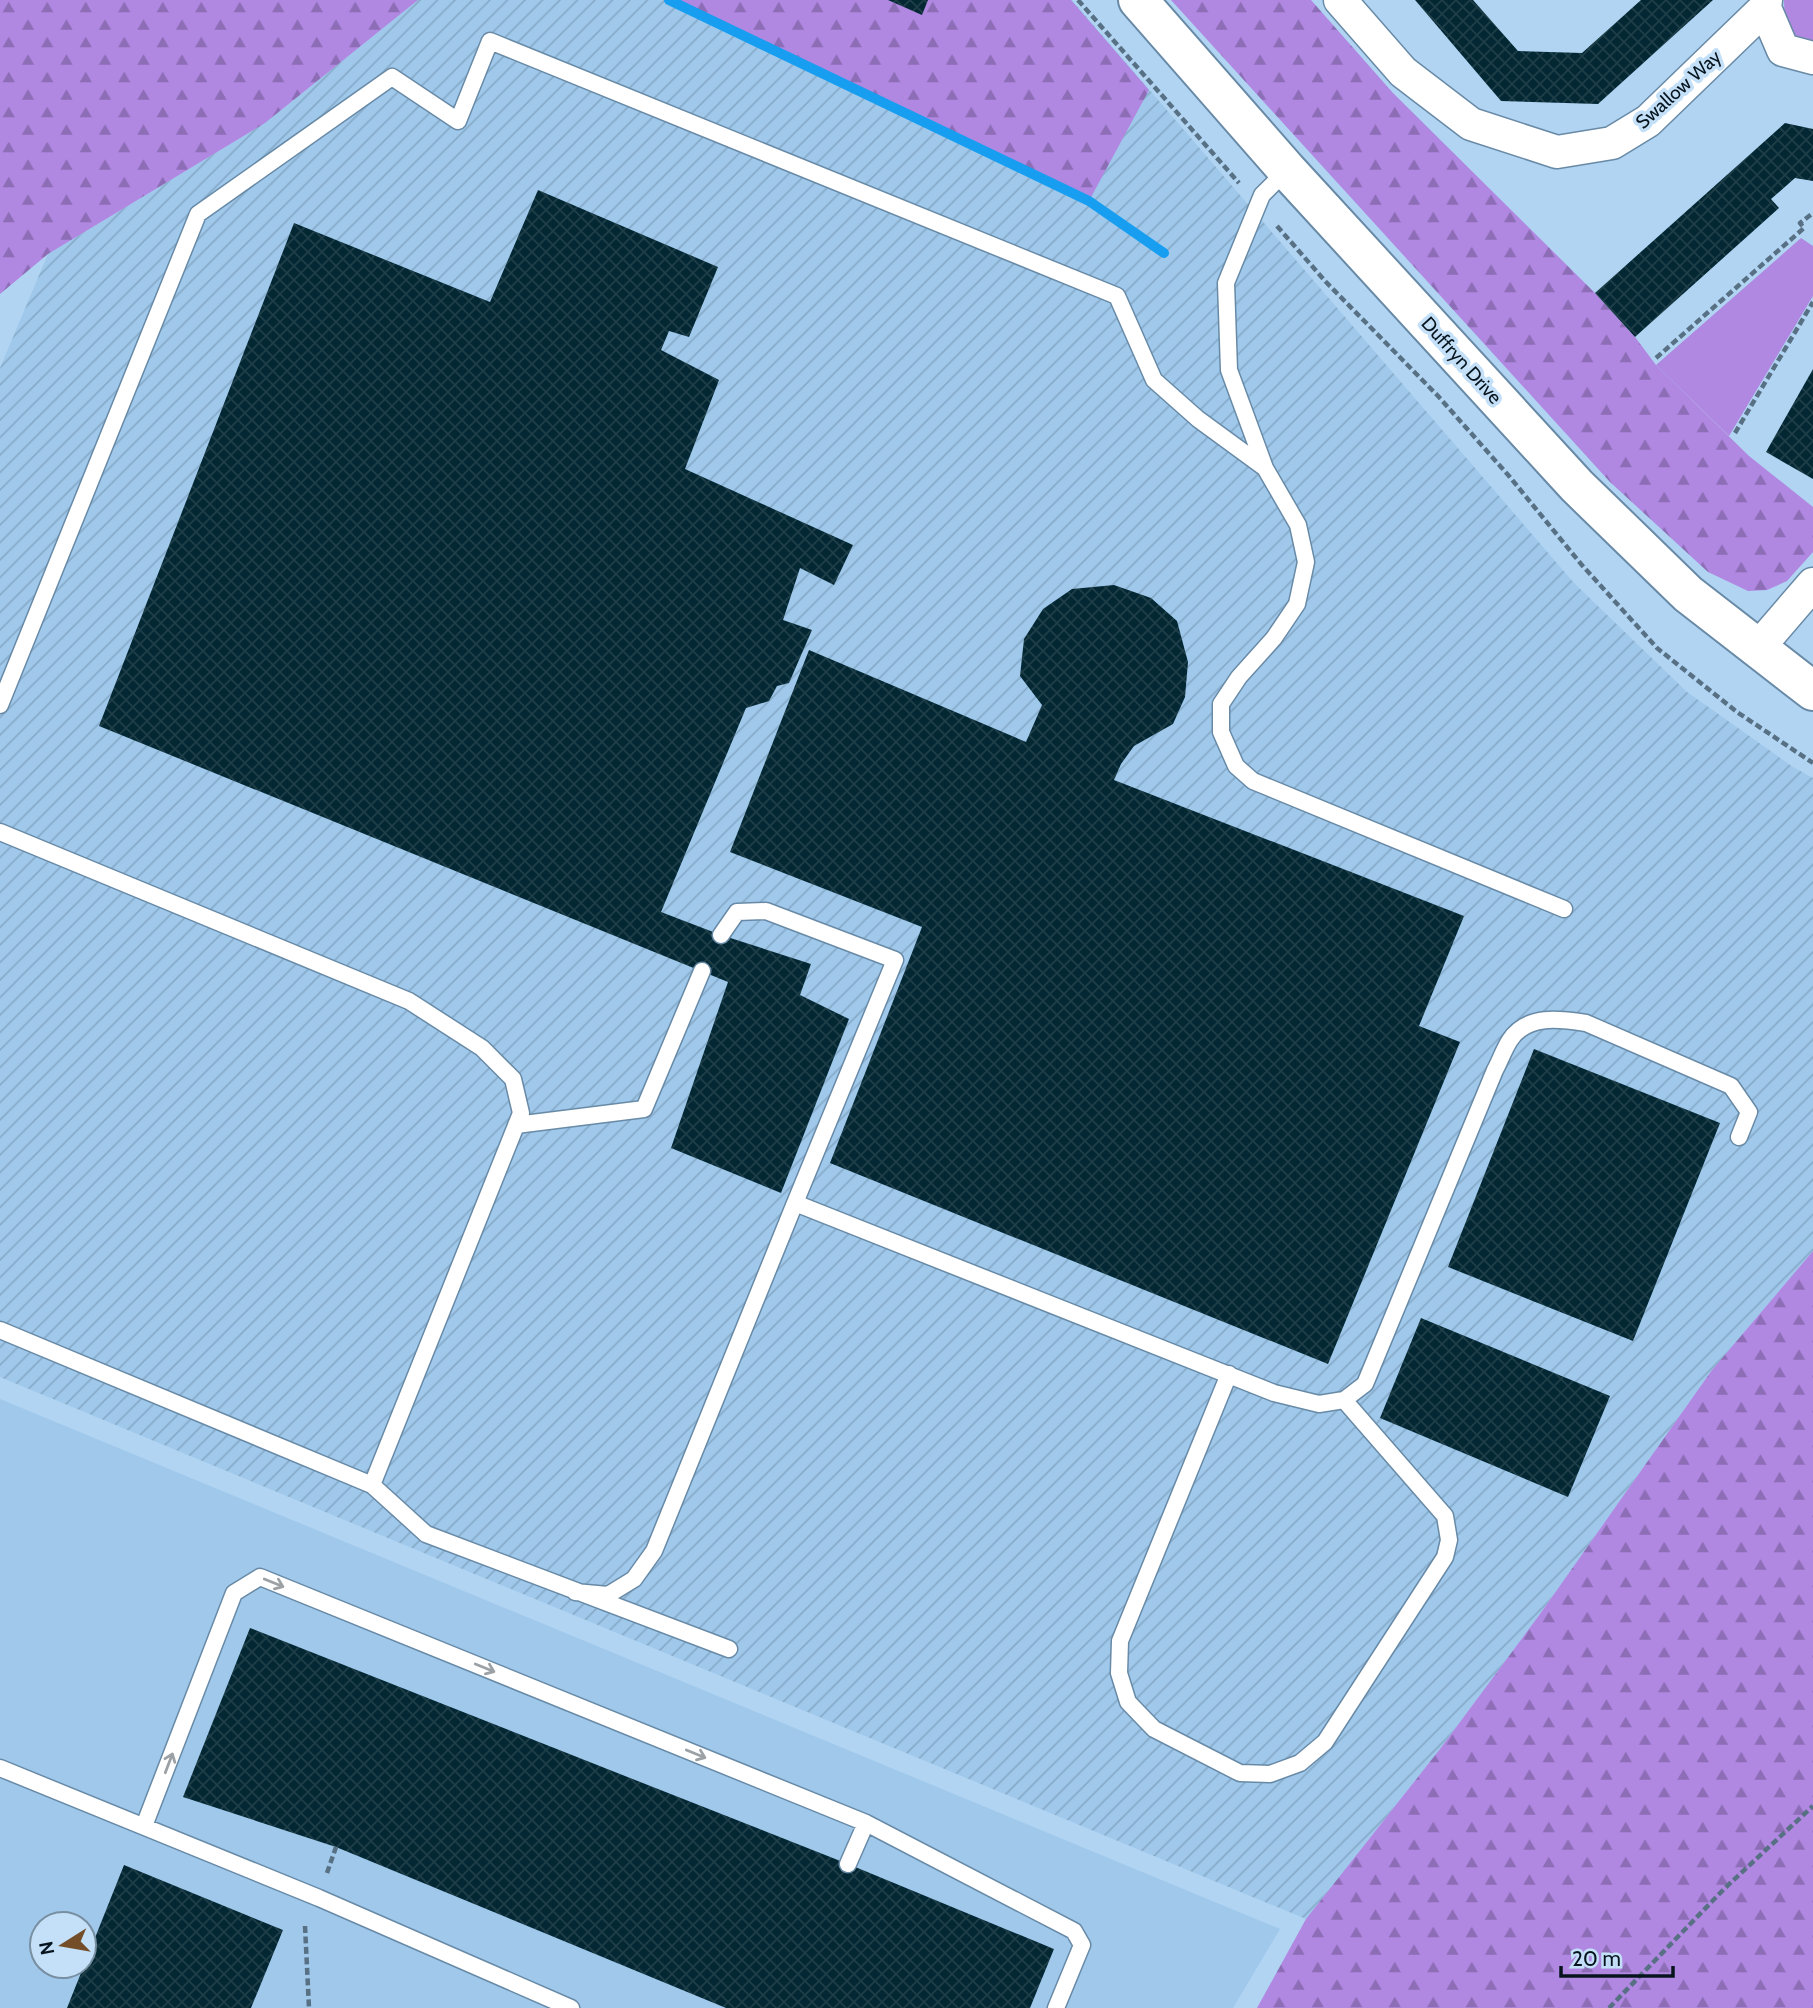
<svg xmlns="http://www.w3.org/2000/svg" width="1813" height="2008" font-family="Cabin,sans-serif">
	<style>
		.built { fill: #9fc8eb; fill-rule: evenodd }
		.industrial { fill: url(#industrial-furrows) }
		.grass { fill: #b087e1 }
		.forest { fill: url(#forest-firs) }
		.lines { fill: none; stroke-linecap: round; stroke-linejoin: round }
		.stream { stroke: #189ef0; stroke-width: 10 }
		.building { fill: url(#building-cross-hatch) }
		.service-casing { stroke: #688aa6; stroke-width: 19 }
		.minor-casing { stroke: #688aa6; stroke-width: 35 }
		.tertiary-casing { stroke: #688aa6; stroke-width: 42 }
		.path { stroke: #587084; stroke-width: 4.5; stroke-dasharray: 7 3.5; stroke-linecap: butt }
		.service { stroke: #fff; stroke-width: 16 }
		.minor { stroke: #fff; stroke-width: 32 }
		.tertiary { stroke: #fff; stroke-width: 38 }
		.oneway { stroke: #9ca1a5 }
		.labels { text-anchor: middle; stroke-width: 7; stroke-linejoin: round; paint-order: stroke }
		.street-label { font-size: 19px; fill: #07141e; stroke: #c3e0f8 }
	</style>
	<defs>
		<pattern id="industrial-furrows" width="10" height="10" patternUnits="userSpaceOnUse" patternTransform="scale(1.75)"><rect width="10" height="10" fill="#9fc8eb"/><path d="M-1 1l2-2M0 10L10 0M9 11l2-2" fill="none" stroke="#87abc9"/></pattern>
		<pattern id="forest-firs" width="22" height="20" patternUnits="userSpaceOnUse" patternTransform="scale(1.75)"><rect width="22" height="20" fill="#b087e1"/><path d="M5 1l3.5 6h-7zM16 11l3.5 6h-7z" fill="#8d6db6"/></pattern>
		<pattern id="building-cross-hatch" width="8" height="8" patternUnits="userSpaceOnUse" patternTransform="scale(1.75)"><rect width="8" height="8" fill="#032834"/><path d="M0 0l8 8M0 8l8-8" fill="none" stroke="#1e3e48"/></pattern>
	</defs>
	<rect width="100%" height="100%" fill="#b0d4f2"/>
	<!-- built -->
	<path class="built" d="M0,1399L1280,1929L1233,2008H0ZM42,1924H84V1966H42Z"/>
	<!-- industrial -->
	<path class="industrial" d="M418,0H1072L1574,583L1687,692L1793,767L1813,778V1251L1712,1370L1540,1614L1440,1749L1306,1919L0,1377V368L48,254L265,123Z"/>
	<!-- grass -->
	<path class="grass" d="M1784,0H1813V57L1785,27Z
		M1801,238L1813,246V296L1729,436L1656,365Z"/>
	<!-- forest -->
	<path class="forest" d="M0,0H418L265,123L48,254L0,294Z
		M669,0H1071L1149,90L1089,201Z
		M1171,0H1311L1393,93L1595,293L1635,337L1656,365L1749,456L1813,507V552L1787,581L1767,590L1748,591L1708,572L1610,482Z
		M1813,1251V2008H1257L1306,1919L1440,1749L1540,1614L1712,1370Z"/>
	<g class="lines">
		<!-- stream -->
		<path class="stream" d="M669,0L1089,201L1164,253"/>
	</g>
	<!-- building -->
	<path class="building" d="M888,0H928L922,15Z
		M1415,0H1473L1518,51L1582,53L1641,0H1713L1598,104L1501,101Z
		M1785,123L1813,129V181L1795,178L1771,199L1779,208L1635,337L1595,293Z
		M538,190L718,267L689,337L669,331L661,350L719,380L685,469L853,545L834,585L800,568L783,620L812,630L789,683L777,686L769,701L746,708L661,912L721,935L811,964L800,995L849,1019L781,1193L671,1148L728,982L99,726L294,223L490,302Z
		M1813,369V479L1766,452Z
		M1114,585L1151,598L1177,621L1188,662L1185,697L1173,724L1134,746L1121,764L1114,780L1464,916L1419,1026L1460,1042L1328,1364L830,1163L922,927L730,852L809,650L1026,742L1042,705L1020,676L1024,639L1043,609L1072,589Z
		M1534,1049L1720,1123L1633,1341L1448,1267Z
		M1421,1318L1610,1396L1568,1497L1380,1418Z
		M250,1628L848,1864L1054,1949L1030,2008H726L336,1847L183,1797Z
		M124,1865L283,1930L251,2008H67Z"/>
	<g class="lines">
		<!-- service casing -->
		<g class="service-casing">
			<path id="service" d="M1287,170L1262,195L1226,283L1229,370L1265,468L1298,525L1306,562L1297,604L1274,638L1239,677L1221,704V732L1236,766L1253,781L1564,909
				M0,705L198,214L392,77L458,121L490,41L1117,296L1154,380L1198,419L1265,468
				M0,832L409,1001L482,1048L513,1079L521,1113L372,1485
				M721,935L737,912L766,911L895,960L795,1203
				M516,1125L644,1109L702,971
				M0,1330L372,1485L426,1534L729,1649
				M1229,1374L1120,1641L1119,1673L1128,1702L1154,1729L1240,1773L1270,1774L1300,1763L1325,1742L1445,1557L1449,1540L1445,1516L1344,1400
				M575,1592L608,1595L634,1579L654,1551L795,1203L1274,1393L1319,1404L1344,1400L1365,1384L1495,1070C1500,1061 1504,1049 1510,1040C1527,1014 1560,1019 1586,1023L1731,1086L1749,1112L1739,1137
				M0,1768L319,1898L571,2008
				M144,1826L234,1593L260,1577L866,1823L1074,1931L1082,1945L1056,2008
				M848,1864L866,1823"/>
		</g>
		<!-- minor casing -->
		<g class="minor-casing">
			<path id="minor" d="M1340,0L1403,72L1471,124L1557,152L1612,143L1648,121L1765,8
				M1766,0L1765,8L1783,50L1813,58
				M1757,649L1813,584"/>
		</g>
		<!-- tertiary casing -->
		<g class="tertiary-casing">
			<path id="tertiary" d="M1138,0L1287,170L1577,486L1688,594L1813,691"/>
		</g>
		<!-- path -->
		<path class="path" d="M1078,0L1239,183
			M1277,226L1326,282L1438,396L1509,476L1581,564L1657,648L1737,712L1813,763
			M1656,358L1804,228L1800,223L1813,213
			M1735,433L1813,302
			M327,1873L336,1847
			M305,1926L309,2008
			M1609,2008L1725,1888L1813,1806"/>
		<!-- service -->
		<use href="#service" class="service"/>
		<!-- minor -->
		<use href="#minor" class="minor"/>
		<!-- tertiary -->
		<use href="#tertiary" class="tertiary"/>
	</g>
	<!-- one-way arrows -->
	<defs><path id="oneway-shaft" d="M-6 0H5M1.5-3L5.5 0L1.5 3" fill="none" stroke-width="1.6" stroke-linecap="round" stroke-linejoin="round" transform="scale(1.75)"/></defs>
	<g class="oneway">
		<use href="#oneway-shaft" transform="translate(274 1583) rotate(22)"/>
		<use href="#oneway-shaft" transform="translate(485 1668) rotate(22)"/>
		<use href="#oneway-shaft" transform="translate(696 1754) rotate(22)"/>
		<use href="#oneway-shaft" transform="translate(169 1763) rotate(-69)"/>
	</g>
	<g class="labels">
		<!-- street labels -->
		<g class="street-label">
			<text transform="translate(1678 89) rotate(-42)" y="7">Swallow Way</text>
			<text transform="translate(1462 360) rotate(48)" y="7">Duffryn Drive</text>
		</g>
	</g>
	<!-- north arrow -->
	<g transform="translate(63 1945) rotate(259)"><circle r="33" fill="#c3e0f8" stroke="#788ea1" stroke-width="2"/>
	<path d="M0-5L12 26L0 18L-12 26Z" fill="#734e29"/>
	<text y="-10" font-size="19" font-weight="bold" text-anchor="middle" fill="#07141e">N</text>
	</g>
	<!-- scale -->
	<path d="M1561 1966v10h112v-10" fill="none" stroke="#07141e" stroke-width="3.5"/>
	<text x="1572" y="1966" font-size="21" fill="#07141e" stroke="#c3e0f8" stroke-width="5" paint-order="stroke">20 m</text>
</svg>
